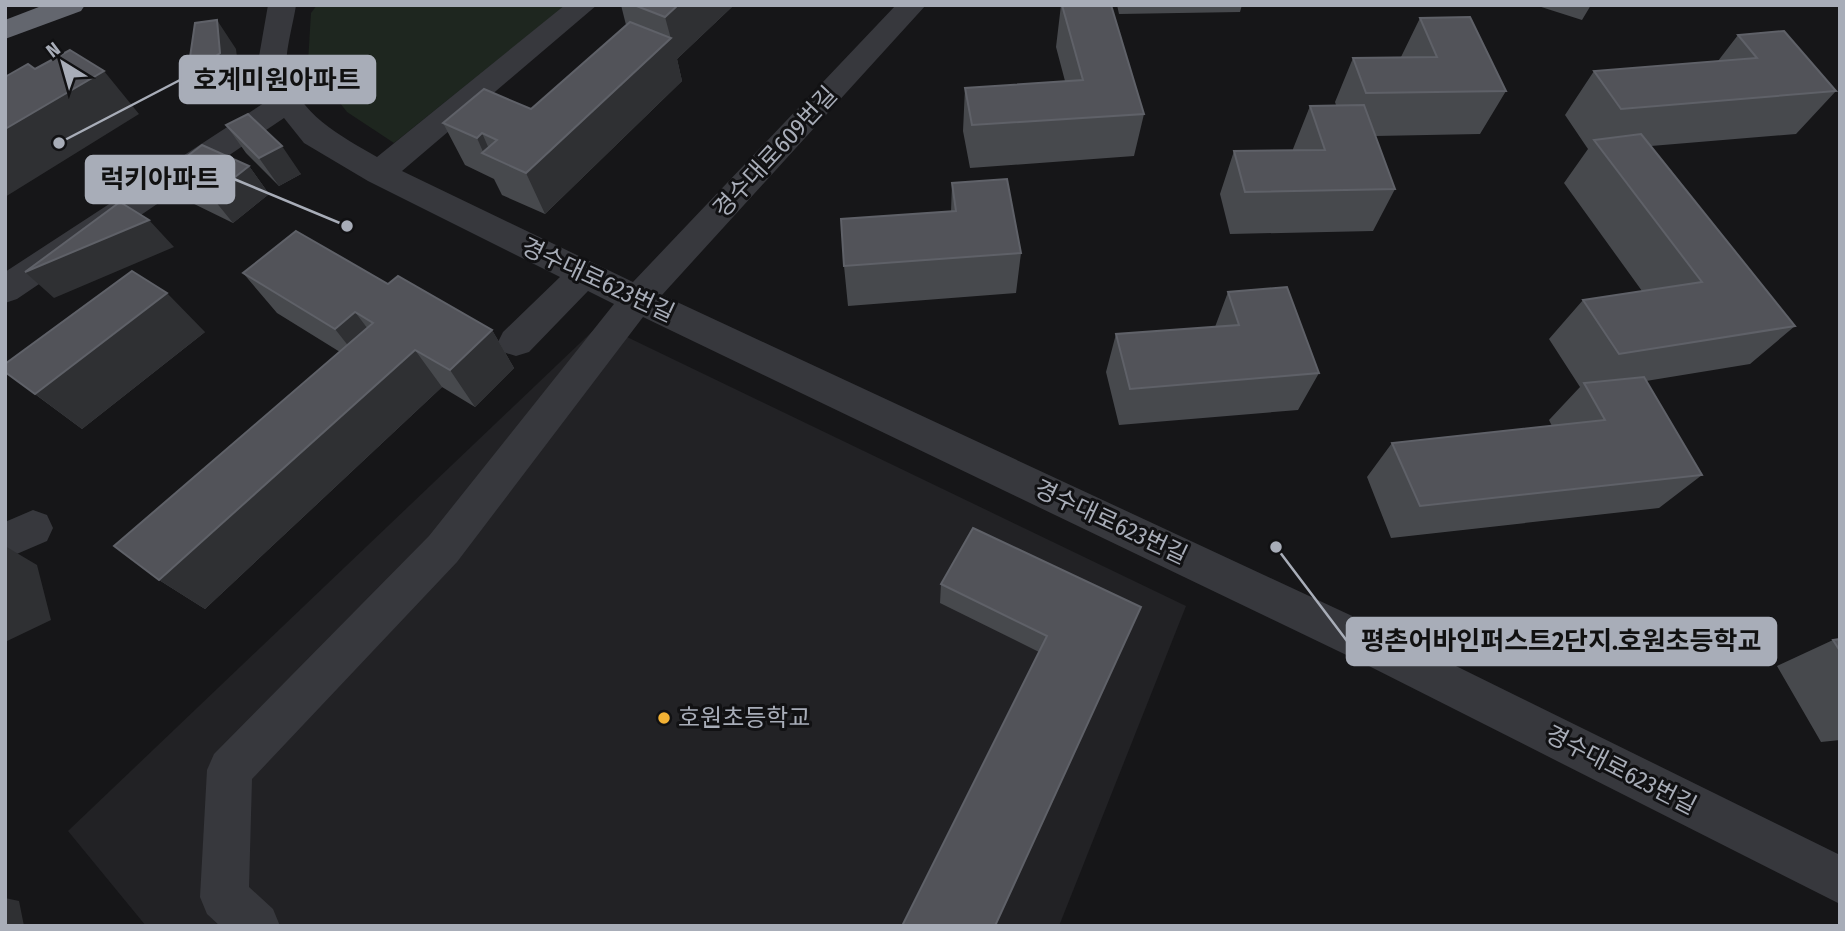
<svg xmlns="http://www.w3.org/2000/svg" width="1845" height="931" font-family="'Fira Sans Condensed','Noto Sans KR',sans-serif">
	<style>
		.built { fill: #222225 }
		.green { fill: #1e261f }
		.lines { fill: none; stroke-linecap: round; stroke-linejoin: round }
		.minor { fill: #37383d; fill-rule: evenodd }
		.highway { fill: #63666e; fill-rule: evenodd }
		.wall { fill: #47494d }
		.shaded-wall { fill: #2f3033 }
		.building { fill: #525359; stroke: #5f6168; stroke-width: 2 }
		.poi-dot { fill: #f2b134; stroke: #111113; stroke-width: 2.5 }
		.labels { text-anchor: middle; stroke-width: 6; stroke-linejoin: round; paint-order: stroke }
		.street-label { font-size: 24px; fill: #a8adb8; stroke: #111113 }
		.poi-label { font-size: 24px; fill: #a8adb8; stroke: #111113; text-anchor: start }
		.leader { fill: none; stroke: #a8adb8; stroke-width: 2.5 }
		.callout-dot { fill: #a8adb8; stroke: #111113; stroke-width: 2.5 }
		.callout { fill: #a8adb8; stroke: #a8adb8; stroke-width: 2.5 }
		.callout-label { font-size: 26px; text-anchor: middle; font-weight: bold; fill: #111 }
	</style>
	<rect width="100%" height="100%" fill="#161618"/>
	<!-- built -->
	<path class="built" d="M600,324L1186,606L1059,926H146L68,831Z"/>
	<!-- green -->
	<path class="green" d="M317,5H566L394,143L347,112L308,62L311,13Z"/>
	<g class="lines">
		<!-- minor -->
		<path class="minor" d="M268,5H296C294,21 284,55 287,69C297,114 341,136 377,157L565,5H597L402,171L633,282L896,5H926L662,295L1393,635L1840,855V904L1363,663L643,317L457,562L252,779L249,887L273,909L280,926H220L207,914L200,897L207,770L214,754L429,536L614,304L588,291L529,352L516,356L503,352L498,342L503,332L560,277L368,181L304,143L284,118L17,299L5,303V272L270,99L257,68Z
			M33,510L47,515L53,528L47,541L5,559V522Z"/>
		<!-- highway -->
		<path class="highway" d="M44,5H85L81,11L5,39V20Z"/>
	</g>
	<!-- wall -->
	<path class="wall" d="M621,5H734L677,59L682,81L545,214L502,195L494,179L465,165L443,123L531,109L626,25Z
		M1061,5H1111L1144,114L1134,156L970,168L963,131L965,88L1065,81L1056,47Z
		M1117,5H1242L1240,12L1119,14Z
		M1535,5H1591L1582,20Z
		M1420,18L1506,91L1480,134L1375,136L1395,189L1373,231L1230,234L1220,194L1234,151L1293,150V149L1310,106L1336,105L1335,102L1353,58L1401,57Z
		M1738,35L1836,91L1796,134L1651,146L1795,326L1750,364L1646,381L1702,475L1659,508L1391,538L1367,477L1392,443L1552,426L1549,420L1580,387L1549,339L1583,300L1642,291L1564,183L1588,149L1565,115L1594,71L1718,61Z
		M226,125L301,174L279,186L246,153Z
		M249,166L269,194L233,223L188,201L164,174Z
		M952,183L1021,253L1016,293L848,306L844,266L951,212Z
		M243,273L388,284L492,330L514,368L475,407L442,387L205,609L159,580L340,352L277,313Z
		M1228,292L1319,373L1298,410L1119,425L1106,372L1116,334L1215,327Z
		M205,332L82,429L5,372Z
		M941,584L1141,607L1039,652L940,603Z
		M1840,639V740L1821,742L1777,666L1833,640Z"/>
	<!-- shaded-wall -->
	<path class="shaded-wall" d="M678,5H734L677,59L682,81L545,214L526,173L671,39L665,17Z
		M217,20L236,49L240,82L217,99L196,71Z
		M104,71L139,114L5,197V129Z
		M482,133L493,158L484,154L477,138Z
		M282,146L301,174L279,186L259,158Z
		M249,166L269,194L233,223L211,196Z
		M149,220L174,247L54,298L25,272Z
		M167,293L205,332L82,429L35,394Z
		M355,312L384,350L365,367L335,329Z
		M492,330L514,368L475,407L450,370Z
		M415,350L442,387L205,609L159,580Z
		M5,546L37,565L51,620L5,642Z
		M5,898L19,901L24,926H5Z"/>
	<!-- building -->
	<path class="building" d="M634,5H678L665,17Z
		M1062,5H1111L1144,114L972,125L965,88L1083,80Z
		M1470,17L1506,91L1366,93L1353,58L1437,57L1420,18Z
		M217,20L220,53L196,71L190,57L195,23Z
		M630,22L671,38L526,173L482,153L497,140L482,133L477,138L443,123L484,89L531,109Z
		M1784,31L1836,91L1621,109L1594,71L1757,58L1738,35Z
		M70,50L104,71L5,129V77L28,64L35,69Z
		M1364,105L1395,189L1245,192L1234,151L1325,150L1310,106Z
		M248,114L282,146L259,158L226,125Z
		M1641,134L1795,326L1619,354L1583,300L1702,282L1594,140Z
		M202,145L249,166L211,196L164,174Z
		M1007,179L1021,253L844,266L841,219L956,211L952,183Z
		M120,202L149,220L25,272Z
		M296,231L388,284L398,276L492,330L450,370L415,350L159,580L114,546L373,323L355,312L335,329L243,273Z
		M132,271L167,293L35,394L5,372V364Z
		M1287,287L1319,373L1130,389L1116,334L1239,325L1228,292Z
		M1644,377L1702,475L1420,506L1392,443L1605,420L1584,383Z
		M973,528L1141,607L995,926H902L1047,636L941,584Z
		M1840,639V651L1833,640Z"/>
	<!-- markers -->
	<circle class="poi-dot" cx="664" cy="718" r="7"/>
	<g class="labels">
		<!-- street labels -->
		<g class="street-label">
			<text transform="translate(775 152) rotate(-47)" y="8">경수대로609번길</text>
			<text transform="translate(598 280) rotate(25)" y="8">경수대로623번길</text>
			<text transform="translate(1111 522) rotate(25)" y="8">경수대로623번길</text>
			<text transform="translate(1621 770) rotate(27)" y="8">경수대로623번길</text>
		</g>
		<!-- poi labels -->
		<g class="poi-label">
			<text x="678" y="726">호원초등학교</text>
		</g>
	</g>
	<!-- callouts -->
	<path class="leader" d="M59 143L180 80M347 226L234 179M1276 547L1347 641"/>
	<g class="callout-dot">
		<circle cx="59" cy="143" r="7"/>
		<circle cx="347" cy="226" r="7"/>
		<circle cx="1276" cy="547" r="7"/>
	</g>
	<g class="callout">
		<rect x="180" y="56" width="195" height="47" rx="7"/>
		<rect x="86" y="156" width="148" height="47" rx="7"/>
		<rect x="1347" y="618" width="429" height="47" rx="7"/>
	</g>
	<g class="callout-label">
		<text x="277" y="89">호계미원아파트</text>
		<text x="160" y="188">럭키아파트</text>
		<text x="1561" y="650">평촌어바인퍼스트2단지.호원초등학교</text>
	</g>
	<!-- border -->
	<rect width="1845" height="931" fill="none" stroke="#a8adb8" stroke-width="14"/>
	<!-- north arrow -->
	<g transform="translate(63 63) rotate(323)" stroke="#111113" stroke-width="5" paint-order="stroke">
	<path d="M0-5L12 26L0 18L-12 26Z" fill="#a8adb8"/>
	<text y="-10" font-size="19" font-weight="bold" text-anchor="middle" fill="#a8adb8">N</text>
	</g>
</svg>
